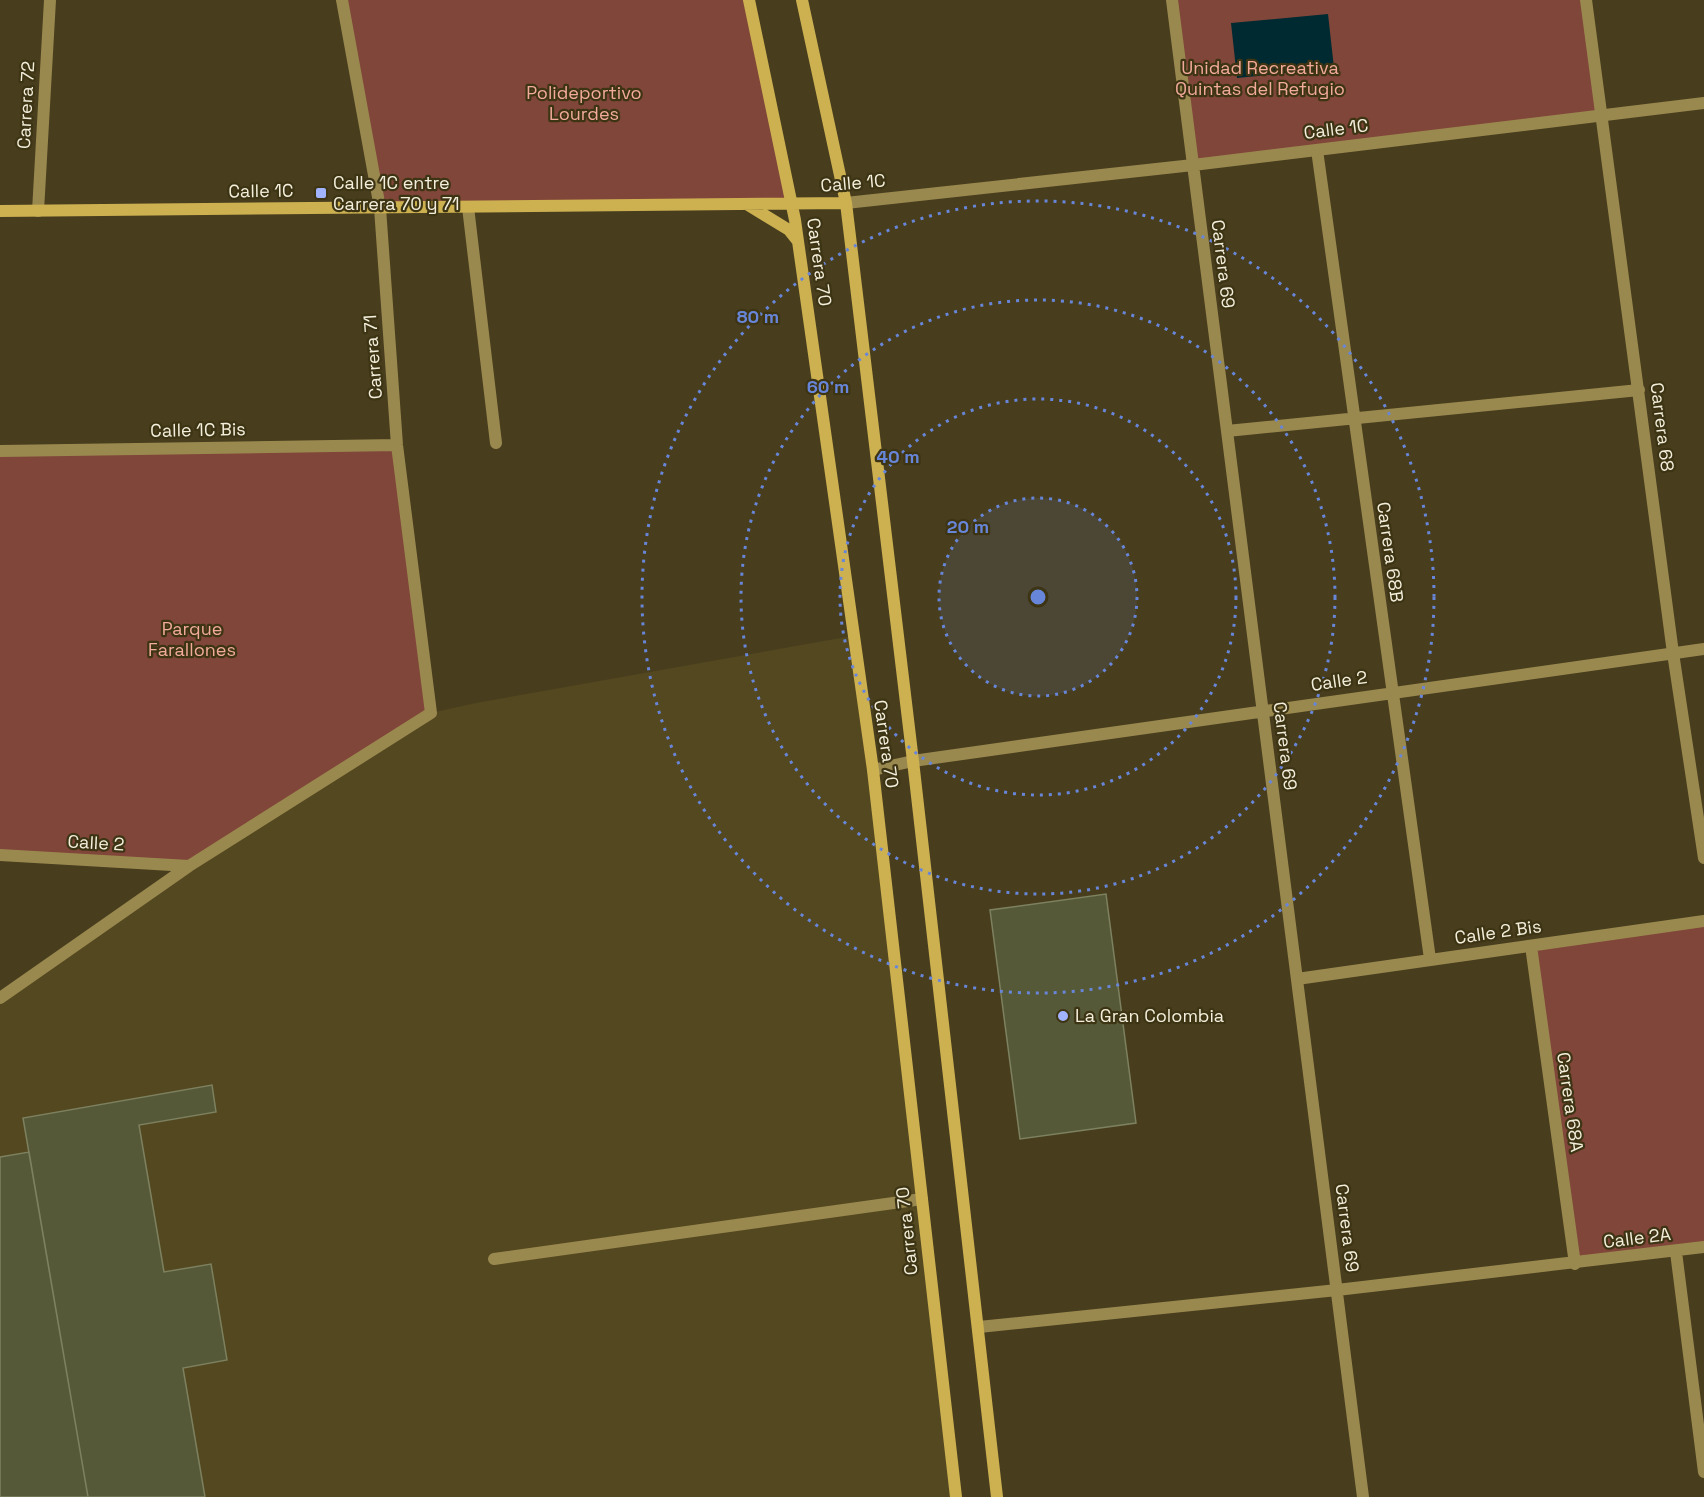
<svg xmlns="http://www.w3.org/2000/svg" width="1704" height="1497" font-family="'Space Grotesk',sans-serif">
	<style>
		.built { fill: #544820 }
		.green { fill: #804639 }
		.water { fill: #002a32 }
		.building { fill: #565938; stroke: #7d815f; stroke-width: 1.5 }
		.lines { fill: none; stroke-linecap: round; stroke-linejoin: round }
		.lane { stroke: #9a894f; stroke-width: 12 }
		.street { stroke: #9a894f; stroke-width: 12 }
		.secondary { stroke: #cdb151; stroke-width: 12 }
		.ring { fill: none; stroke: #6886d9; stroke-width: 3; stroke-dasharray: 3 6 }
		.poi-dot { fill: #a1b3fd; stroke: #3d3414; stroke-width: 2 }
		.labels { text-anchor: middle; stroke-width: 4.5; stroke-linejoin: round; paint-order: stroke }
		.park-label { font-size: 18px; fill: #f2ab9a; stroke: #3d3414 }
		.street-label { font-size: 18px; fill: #f4efdc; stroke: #3d3414 }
		.poi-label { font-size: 18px; fill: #f4efdc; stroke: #3d3414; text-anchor: start }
		.centre { fill: #6886d9; stroke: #3d3414; stroke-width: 3 }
		.ring-label { font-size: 18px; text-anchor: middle; font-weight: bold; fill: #6886d9; stroke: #3d3414; stroke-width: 4.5; stroke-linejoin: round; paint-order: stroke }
	</style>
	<rect width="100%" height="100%" fill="#483e1e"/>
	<!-- built -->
	<path class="built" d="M852,636L956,1497H0V998L431,713L476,703Z"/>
	<!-- green -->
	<path class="green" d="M342,0H749L792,205L380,208Z
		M1172,0H1586L1602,116L1193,165Z
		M397,445L431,713L189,866L0,855V451Z
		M1704,921V1247L1575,1264L1531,946Z"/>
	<!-- water -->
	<path class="water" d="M1328,14L1334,68L1237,78L1231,23Z"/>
	<!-- building -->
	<path class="building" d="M1106,894L1136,1123L1020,1139L990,910Z
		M212,1085L216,1112L139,1125L164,1272L211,1264L227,1360L183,1368L205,1497H88L23,1118Z
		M29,1152L88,1497H0V1157Z"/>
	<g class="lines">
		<!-- lane -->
		<path class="lane" d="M468,207L496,443
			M494,1259L922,1199"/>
		<!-- street -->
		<path class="street" d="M1172,0L1363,1497
			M1586,0L1673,653L1704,858
			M1317,150L1430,959
			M846,203L1193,165L1704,103
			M38,211L50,0
			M1227,431L1639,390
			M0,451L397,445
			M873,770L913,761L1704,649
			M0,855L189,866
			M1531,946L1575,1264
			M1297,979L1704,921
			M0,998L189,866L431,713L397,445L380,208L342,0
			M1676,1252L1704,1472
			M979,1327L1337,1290L1704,1247"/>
		<!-- secondary -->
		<path class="secondary" d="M749,0L795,220L873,770L956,1497
			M802,0L846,203L913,761L997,1497
			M748,205L789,230L797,240
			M0,211L846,203"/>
	</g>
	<!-- distance rings -->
	<circle cx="1038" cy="597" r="99" fill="#6886d9" fill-opacity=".12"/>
	<g class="ring">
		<circle cx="1038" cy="597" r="99"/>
		<circle cx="1038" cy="597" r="198"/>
		<circle cx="1038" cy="597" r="297"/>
		<circle cx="1038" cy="597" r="396"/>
	</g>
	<!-- markers -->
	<g class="poi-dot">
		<rect x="315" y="187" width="12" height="12" rx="3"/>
		<circle cx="1063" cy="1016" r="6"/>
	</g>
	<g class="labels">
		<!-- park labels -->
		<g class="park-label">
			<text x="1260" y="74">Unidad Recreativa<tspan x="1260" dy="21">Quintas del Refugio</tspan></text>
			<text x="584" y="99">Polideportivo<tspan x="584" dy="21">Lourdes</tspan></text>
			<text x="192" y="635">Parque<tspan x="192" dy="21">Farallones</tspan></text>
		</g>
		<!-- street labels -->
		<g class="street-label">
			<text transform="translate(26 105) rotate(-87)" y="6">Carrera 72</text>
			<text transform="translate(1336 129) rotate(-7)" y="6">Calle 1C</text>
			<text transform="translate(853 183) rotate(-5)" y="6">Calle 1C</text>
			<text transform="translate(261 191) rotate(-1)" y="6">Calle 1C</text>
			<text transform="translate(819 262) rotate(82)" y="6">Carrera 70</text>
			<text transform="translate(1223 264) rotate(83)" y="6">Carrera 69</text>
			<text transform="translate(373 357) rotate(-94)" y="6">Carrera 71</text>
			<text transform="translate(1662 427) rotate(83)" y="6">Carrera 68</text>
			<text transform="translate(198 430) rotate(-1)" y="6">Calle 1C Bis</text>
			<text transform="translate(1390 552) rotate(82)" y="6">Carrera 68B</text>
			<text transform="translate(1339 681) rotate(-8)" y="6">Calle 2</text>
			<text transform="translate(886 744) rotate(82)" y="6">Carrera 70</text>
			<text transform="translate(1285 746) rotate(83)" y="6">Carrera 69</text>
			<text transform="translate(96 843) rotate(3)" y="6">Calle 2</text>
			<text transform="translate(1498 932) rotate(-8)" y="6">Calle 2 Bis</text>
			<text transform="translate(1570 1102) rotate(82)" y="6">Carrera 68A</text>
			<text transform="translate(1347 1228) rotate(83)" y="6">Carrera 69</text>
			<text transform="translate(907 1231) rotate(-96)" y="6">Carrera 70</text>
			<text transform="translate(1637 1238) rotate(-7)" y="6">Calle 2A</text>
		</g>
		<!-- poi labels -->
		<g class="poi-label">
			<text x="333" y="189">Calle 1C entre<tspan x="333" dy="21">Carrera 70 y 71</tspan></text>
			<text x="1075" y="1022">La Gran Colombia</text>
		</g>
	</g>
	<circle cx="1038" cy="597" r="9" class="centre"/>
	<g class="ring-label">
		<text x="758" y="323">80 m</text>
		<text x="828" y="393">60 m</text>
		<text x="898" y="463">40 m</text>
		<text x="968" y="533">20 m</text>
	</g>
</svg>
